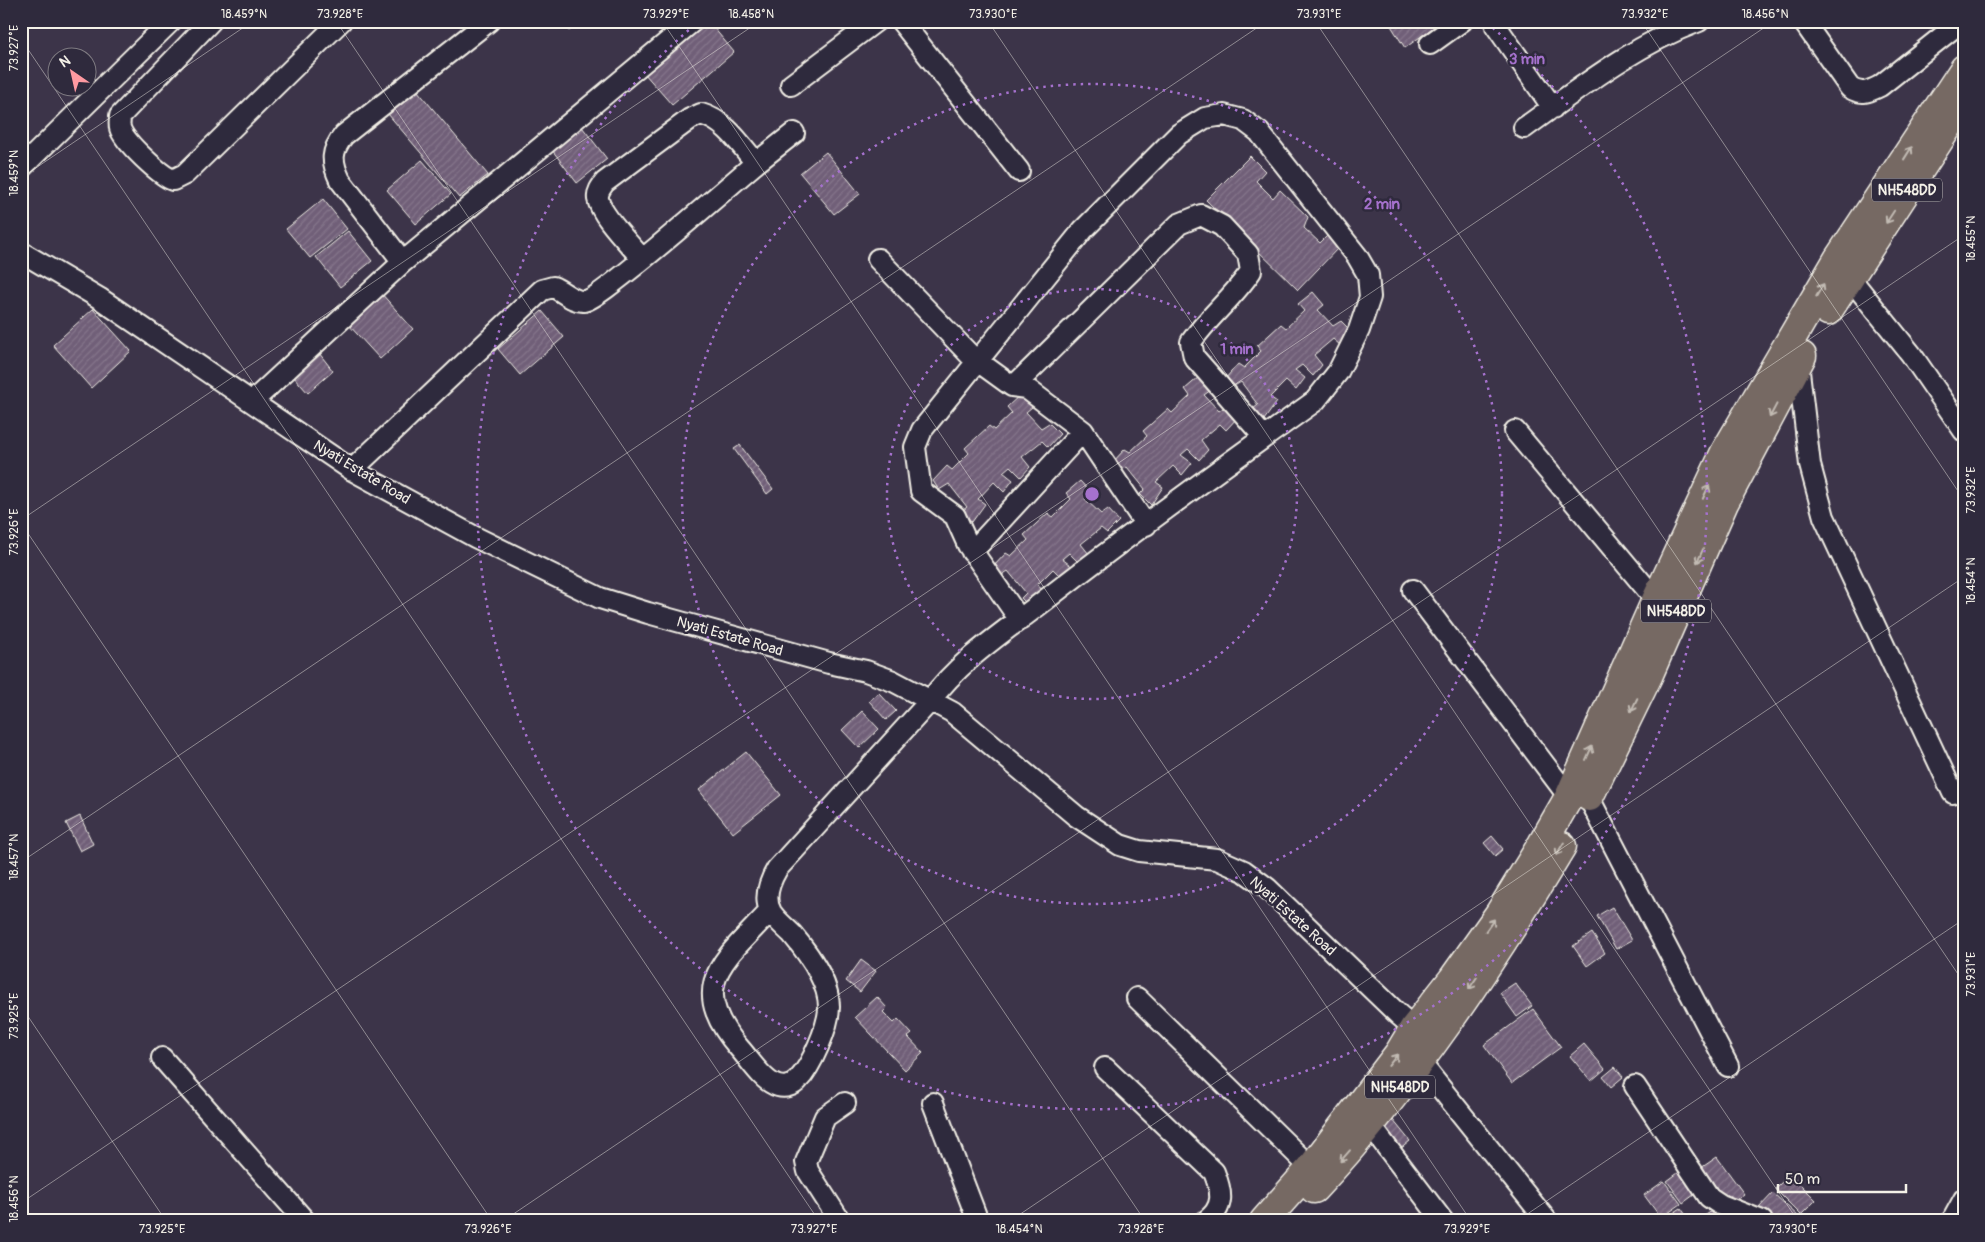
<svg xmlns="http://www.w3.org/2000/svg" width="1985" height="1242" font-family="Pangolin,sans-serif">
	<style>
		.building { fill: url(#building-hatch); stroke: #f4f1e8 }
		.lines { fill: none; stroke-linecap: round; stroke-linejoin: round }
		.minor-casing { stroke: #f4f1e8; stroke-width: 24 }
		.highway-casing { stroke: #f4f1e8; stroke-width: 31 }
		.minor { stroke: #2f2a3d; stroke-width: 20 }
		.highway { stroke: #766964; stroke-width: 28 }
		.oneway { stroke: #c2bbb3 }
		.ticks { fill: none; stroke: #f4f1e8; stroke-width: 1; stroke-opacity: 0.45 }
		.ring { fill: none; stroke: #a571cd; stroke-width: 2.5; stroke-dasharray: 2.5 5 }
		.labels { text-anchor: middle; stroke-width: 5; stroke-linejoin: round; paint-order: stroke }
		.shield { fill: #2f2a3d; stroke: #b9b5b5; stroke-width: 1 }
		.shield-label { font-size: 14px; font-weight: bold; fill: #f4f1e8 }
		.street-label { font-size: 15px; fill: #f4f1e8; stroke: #2f2a3d }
		.centre { fill: #a571cd; stroke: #2f2a3d; stroke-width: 2.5 }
		.ring-label { font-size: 15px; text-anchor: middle; font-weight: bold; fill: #a571cd; stroke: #2f2a3d; stroke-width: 5; stroke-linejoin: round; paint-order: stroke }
		.neatline { fill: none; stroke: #f4f1e8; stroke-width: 2 }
		.ticks-label { font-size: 12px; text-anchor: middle; fill: #f4f1e8 }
	</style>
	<defs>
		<pattern id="building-hatch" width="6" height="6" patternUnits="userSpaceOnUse" patternTransform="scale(1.25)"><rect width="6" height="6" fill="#705e78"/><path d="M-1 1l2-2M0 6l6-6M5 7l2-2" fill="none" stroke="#85768b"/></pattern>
	</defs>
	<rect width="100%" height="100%" fill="#3c3449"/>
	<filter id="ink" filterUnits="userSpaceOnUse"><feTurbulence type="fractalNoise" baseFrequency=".02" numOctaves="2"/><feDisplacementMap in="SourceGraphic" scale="10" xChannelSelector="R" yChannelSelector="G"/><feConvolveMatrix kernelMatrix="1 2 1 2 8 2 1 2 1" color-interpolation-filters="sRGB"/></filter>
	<g filter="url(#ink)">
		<!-- building -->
		<path class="building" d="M561,21H580L569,31Z
			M705,21H708L734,52L672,105L644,73Z
			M1388,21H1442L1405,48Z
			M417,90L488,175L459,198L388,114Z
			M579,123L607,159L577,183L549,146Z
			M826,152L860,194L834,214L800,173Z
			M1250,156L1265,171L1256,181L1273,198L1280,190L1308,217L1304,228L1320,243L1327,236L1339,247L1298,290L1206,200Z
			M422,160L451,194L416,224L387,190Z
			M323,199L347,229L310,258L286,229Z
			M348,231L372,261L340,287L316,257Z
			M380,292L413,329L380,359L347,323Z
			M1313,292L1324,305L1318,310L1333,326L1341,321L1352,332L1340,345L1333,339L1314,355L1322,365L1313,376L1302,365L1295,370L1305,378L1296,390L1286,381L1270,397L1277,402L1264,420L1253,409L1258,405L1241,382L1231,388L1225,379L1238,364L1244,368L1261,351L1257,346L1281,324L1286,328L1304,311L1298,304Z
			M93,309L131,351L91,388L53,345Z
			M542,311L564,337L520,375L498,349Z
			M319,353L333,371L308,393L293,376Z
			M1199,377L1211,390L1204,395L1219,411L1227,405L1238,417L1226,430L1220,424L1201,440L1208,450L1199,460L1188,449L1181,455L1192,463L1182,475L1173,466L1156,482L1163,487L1151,505L1140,494L1145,489L1127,467L1117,473L1111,464L1125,449L1130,452L1147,436L1143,431L1168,409L1172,413L1190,396L1185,389Z
			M1021,394L1032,407L1026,412L1041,428L1049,423L1060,434L1048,447L1042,441L1022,457L1030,467L1021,477L1010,466L1003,472L1013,480L1004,492L994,482L978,499L985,504L972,522L962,511L967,507L949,484L939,490L933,481L947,466L952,470L969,453L965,448L989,426L994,430L1012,413L1007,407Z
			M740,445L773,489L767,494L734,449Z
			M1080,481L1092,494L1085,499L1101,514L1108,509L1119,521L1107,533L1101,528L1081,544L1089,554L1080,564L1069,553L1062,559L1073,567L1063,579L1053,569L1037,585L1044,591L1032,609L1021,598L1026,593L1008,571L999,577L992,568L1006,553L1011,556L1028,540L1024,535L1048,513L1053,517L1071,499L1066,493Z
			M879,693L896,711L886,720L869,701Z
			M862,711L879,729L859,748L842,730Z
			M746,752L781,795L733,833L699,790Z
			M80,816L93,844L80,851L66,823Z
			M1492,836L1503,849L1495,856L1484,843Z
			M1612,907L1632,940L1616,949L1597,916Z
			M1592,933L1605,953L1587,966L1573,946Z
			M861,960L876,971L860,992L846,981Z
			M1515,983L1532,1006L1517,1017L1500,993Z
			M877,997L887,1008L883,1012L894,1023L898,1019L912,1034L908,1037L923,1053L905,1070L855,1017Z
			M1533,1009L1561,1047L1512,1083L1484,1045Z
			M1584,1044L1605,1069L1591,1081L1570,1056Z
			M1615,1067L1623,1077L1611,1087L1603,1077Z
			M1393,1120L1410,1141L1398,1151L1380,1130Z
			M1717,1157L1744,1194L1732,1203L1718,1197L1698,1170Z
			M1682,1170L1698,1192L1683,1203L1667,1181Z
			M1790,1174L1816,1200L1801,1215L1775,1189Z
			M1664,1181L1681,1204L1661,1218L1644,1195Z
			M1773,1193L1799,1217L1795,1221H1772L1758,1209Z
			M1681,1208L1690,1221H1670L1667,1217Z
			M1717,1208L1725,1219L1703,1221L1701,1218Z"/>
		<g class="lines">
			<!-- minor casing -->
			<g class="minor-casing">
				<path id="minor" d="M211,21L120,116C120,120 119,125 120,128C124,142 161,176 173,180L185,174L341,21
					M901,21L1019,171
					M1803,21L1850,88C1862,95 1868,92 1880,86L1962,21
					M1496,26L1553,108
					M1430,44L1462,21
					M791,85L876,21
					M1524,128C1580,88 1634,45 1699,21
					M756,163L794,133
					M21,168L171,21
					M21,252L99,298L352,470L475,537L600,598L648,613L829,663L866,671L893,681L952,712L1076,816L1120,845L1139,851L1217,859L1244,871L1267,888L1399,1015L1424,1036
					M878,259L972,357L1012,386L1026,388L1083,431L1146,525
					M403,262L340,180C331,161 331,151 344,135L489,21
					M1850,278L1911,354L1964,431
					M1798,363L1810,465L1824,517L1953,793
					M1014,386L1179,224L1201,215L1222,226L1248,254L1251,271C1233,298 1209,316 1191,342L1194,357L1264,437
					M253,401L403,262L693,21
					M1515,431L1656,600
					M352,470L542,290L553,287C563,291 573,302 584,301C600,300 733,182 756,163C740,144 726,121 701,114L690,119L605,182C601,187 597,192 598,199C601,216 631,245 642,259
					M972,552L1083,431
					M1413,590L1569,797
					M1589,798L1728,1066
					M770,911C725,960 684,985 740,1049C750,1060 763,1082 778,1086C785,1088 793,1086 798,1080C811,1067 829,1026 829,1007C829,981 808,953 792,934C785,927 776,920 771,912C763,898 770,881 777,869L930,701C960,660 1004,632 1044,601C1132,532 1224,466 1315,401L1338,372L1359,330L1370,297L1368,275L1357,256L1259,132L1243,120L1224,115L1205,118L1179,134L1083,230L922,430L915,447L921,491L955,516L968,545L1020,620
					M1137,998L1311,1168
					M162,1058L305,1221
					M1419,1061L1547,1221
					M1105,1068L1214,1172C1222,1192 1225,1207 1206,1221
					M1635,1086L1709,1197L1721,1205L1762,1221
					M933,1103L978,1221
					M1370,1125L1443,1221
					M840,1221L808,1171L806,1162L825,1117L845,1103
					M1952,1221L1964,1199"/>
			</g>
			<!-- highway casing -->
			<g class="highway-casing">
				<path id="highway" d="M1828,311L1964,102
					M1589,797L1649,674L1724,503L1802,356
					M1314,1189C1410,1086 1490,966 1562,846
					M1264,1221L1311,1168L1399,1053L1414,1028L1452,980L1499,914L1542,844L1569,797L1656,600L1725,452L1838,259L1964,69"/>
			</g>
			<!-- minor -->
			<use href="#minor" class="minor"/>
			<!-- highway -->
			<use href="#highway" class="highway"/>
		</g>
		<!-- one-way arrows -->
		<defs><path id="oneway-shaft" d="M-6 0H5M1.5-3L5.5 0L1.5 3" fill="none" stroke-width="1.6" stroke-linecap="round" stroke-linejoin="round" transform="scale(1.25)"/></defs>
		<g class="oneway">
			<use href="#oneway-shaft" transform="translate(1908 153) rotate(-58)"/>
			<use href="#oneway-shaft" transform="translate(1890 217) rotate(123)"/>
			<use href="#oneway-shaft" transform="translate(1820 290) rotate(-60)"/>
			<use href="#oneway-shaft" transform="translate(1773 411) rotate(118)"/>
			<use href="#oneway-shaft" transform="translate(1706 492) rotate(-65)"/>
			<use href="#oneway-shaft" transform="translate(1700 556) rotate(114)"/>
			<use href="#oneway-shaft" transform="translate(1634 705) rotate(116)"/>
			<use href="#oneway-shaft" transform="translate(1589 753) rotate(-66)"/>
			<use href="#oneway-shaft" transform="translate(1560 849) rotate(121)"/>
			<use href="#oneway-shaft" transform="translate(1490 925) rotate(-54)"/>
			<use href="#oneway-shaft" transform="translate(1473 983) rotate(124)"/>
			<use href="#oneway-shaft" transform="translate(1393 1060) rotate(-52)"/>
			<use href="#oneway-shaft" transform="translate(1345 1156) rotate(131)"/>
		</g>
	</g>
	<!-- ticks -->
	<path class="ticks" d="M336,21L1145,1221M662,21L1471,1221M988,21L1798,1221M1315,21L1964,983M1641,21L1964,500M21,39L819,1221M21,178L253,21M21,520L760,21M21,523L492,1221M21,862L1267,21M21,1006L166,1221M21,1203L1774,21M503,1221L1964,235M1010,1221L1964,577M1517,1221L1964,919"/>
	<!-- distance rings -->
	<g class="ring">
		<circle cx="1092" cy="494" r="205"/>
		<circle cx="1092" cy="494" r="410"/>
		<path d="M1487 23A615 615 0 1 1 697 23"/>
	</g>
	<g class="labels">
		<!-- shield labels -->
		<g class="shield">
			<rect x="1872" y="178.5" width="70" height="23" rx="4"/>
			<rect x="1641" y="599.5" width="70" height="23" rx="4"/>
			<rect x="1365" y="1075.5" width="70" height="23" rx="4"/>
		</g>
		<g class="shield-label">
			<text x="1907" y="195">NH548DD</text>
			<text x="1676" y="616">NH548DD</text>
			<text x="1400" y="1092">NH548DD</text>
		</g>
		<!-- street labels -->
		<g class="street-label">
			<text transform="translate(362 472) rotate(31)" y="5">Nyati Estate Road</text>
			<text transform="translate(730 636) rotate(16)" y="5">Nyati Estate Road</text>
			<text transform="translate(1293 916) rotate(42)" y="5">Nyati Estate Road</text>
		</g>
	</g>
	<circle cx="1092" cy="494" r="8" class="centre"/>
	<g class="ring-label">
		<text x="1527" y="64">3 min</text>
		<text x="1382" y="209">2 min</text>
		<text x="1237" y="354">1 min</text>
	</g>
	<!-- margin -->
	<rect width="1985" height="1242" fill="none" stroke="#2f2a3d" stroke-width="55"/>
	<!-- north arrow -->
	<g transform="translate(72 72) rotate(326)"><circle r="24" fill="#2f2a3d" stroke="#7e7a81"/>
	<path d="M0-4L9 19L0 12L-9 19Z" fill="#ff9aa2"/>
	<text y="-8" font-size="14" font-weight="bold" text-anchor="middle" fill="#f4f1e8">N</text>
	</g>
	<!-- scale -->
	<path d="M1778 1184v8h128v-8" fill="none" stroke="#f4f1e8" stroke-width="2.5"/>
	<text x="1785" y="1184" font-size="15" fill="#f4f1e8" stroke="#2f2a3d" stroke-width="4" paint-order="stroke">50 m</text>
	<rect x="28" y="28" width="1930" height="1186" class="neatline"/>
	<g class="ticks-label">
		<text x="244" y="18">18.459°N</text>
		<text x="340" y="18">73.928°E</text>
		<text x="666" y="18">73.929°E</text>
		<text x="751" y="18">18.458°N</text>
		<text x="993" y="18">73.930°E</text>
		<text x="1319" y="18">73.931°E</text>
		<text x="1645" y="18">73.932°E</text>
		<text x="1765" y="18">18.456°N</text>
		<text transform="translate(14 48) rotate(-90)" y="4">73.927°E</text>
		<text transform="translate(14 173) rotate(-90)" y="4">18.459°N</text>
		<text transform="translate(1971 239) rotate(-90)" y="4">18.455°N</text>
		<text transform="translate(1971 490) rotate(-90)" y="4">73.932°E</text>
		<text transform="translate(14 532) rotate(-90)" y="4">73.926°E</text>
		<text transform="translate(1971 581) rotate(-90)" y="4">18.454°N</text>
		<text transform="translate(14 857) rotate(-90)" y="4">18.457°N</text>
		<text transform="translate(1971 974) rotate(-90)" y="4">73.931°E</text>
		<text transform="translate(14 1016) rotate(-90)" y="4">73.925°E</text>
		<text transform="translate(14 1199) rotate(-90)" y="4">18.456°N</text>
		<text x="162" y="1233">73.925°E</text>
		<text x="488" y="1233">73.926°E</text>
		<text x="814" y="1233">73.927°E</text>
		<text x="1019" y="1233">18.454°N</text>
		<text x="1141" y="1233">73.928°E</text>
		<text x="1467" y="1233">73.929°E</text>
		<text x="1793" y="1233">73.930°E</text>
	</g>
</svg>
